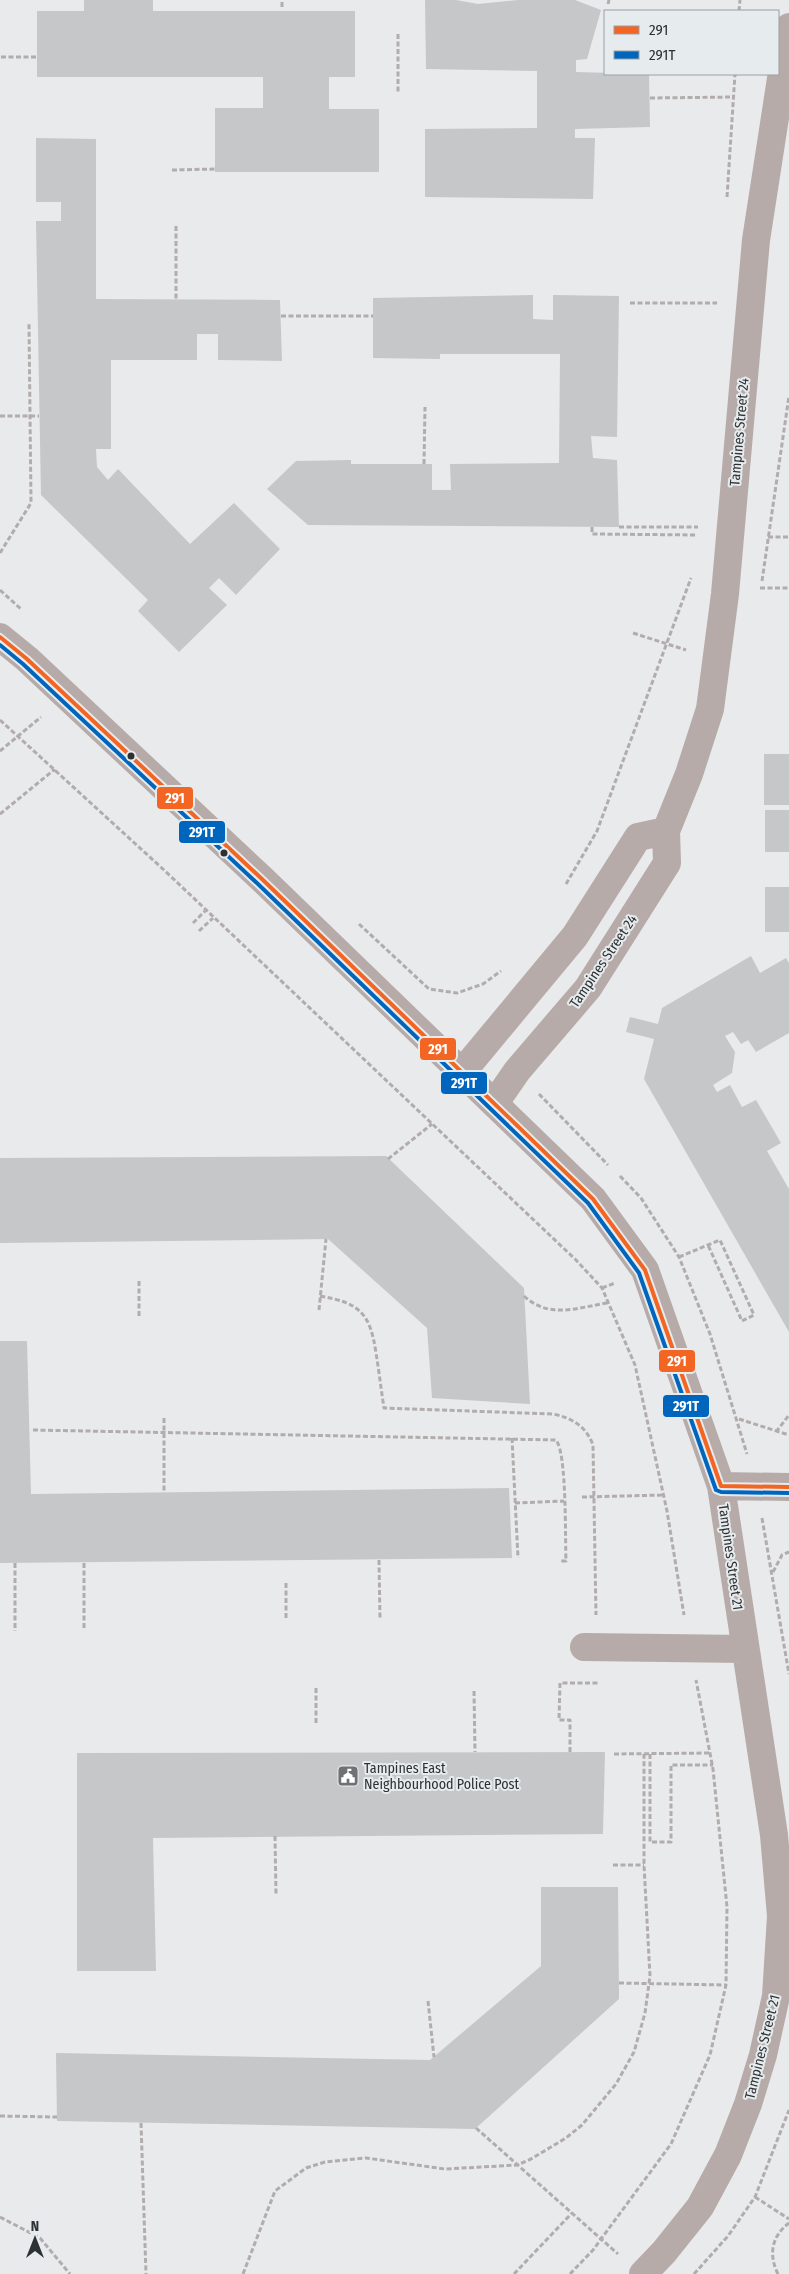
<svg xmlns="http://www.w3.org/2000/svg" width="789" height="2274" font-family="'Fira Sans Condensed',sans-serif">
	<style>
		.building { fill: #c6c7c9 }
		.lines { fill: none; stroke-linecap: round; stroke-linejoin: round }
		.path { stroke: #b2adac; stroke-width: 3; stroke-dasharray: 5 2.5; stroke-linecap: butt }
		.minor { stroke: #b6aba9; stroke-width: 28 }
		.bus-1-casing { stroke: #e6ebee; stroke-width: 8 }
		.bus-2-casing { stroke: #e6ebee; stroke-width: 8 }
		.bus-1 { stroke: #f26522; stroke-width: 4 }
		.bus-2 { stroke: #0065bd; stroke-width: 4 }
		.bus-dot { fill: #2e3032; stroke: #e6ebee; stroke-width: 2 }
		.labels { text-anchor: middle; stroke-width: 4; stroke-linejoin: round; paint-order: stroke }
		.street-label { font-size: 14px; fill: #2e3032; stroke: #e6ebee }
		.poi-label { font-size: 14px; fill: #2e3032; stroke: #e6ebee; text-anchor: start }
		.line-badge { stroke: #e6ebee; stroke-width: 2 }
		.badge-label { font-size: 14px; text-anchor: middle; font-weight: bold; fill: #fff }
	</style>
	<rect width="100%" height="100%" fill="#e8eaec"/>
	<!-- building -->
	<path class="building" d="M84,0H153V11H355V77H329V109H379V172H215V108H263V77H37V11H84Z
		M425,0H456L478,4L518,0H575L601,10L587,59L576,60V72L649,74L650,127L575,129V138H595L593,199L425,197V129L537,128V71L426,69Z
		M36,138L96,139V299L280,300L282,361L218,360V334H197V360H111V449H96L97,467L108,480L118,469L190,544L234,503L280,549L236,595L219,578L209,588L227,605L179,652L138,611L148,600L41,495L36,221H61V202H36Z
		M533,295V319L553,320V295L619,296L617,437L591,436L593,458L617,460L619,527L308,525L267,489L296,461L351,460V464H432V490H451L450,464L559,463L560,354H440V359L373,358V298Z
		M764,754H789V805H764Z
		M765,810H789V852H765Z
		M765,887H789V932H765Z
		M751,956L760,973L786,958L789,963V1033L756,1052L748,1040L741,1044L733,1032L725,1036L735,1052L732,1073L713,1085L717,1092L730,1085L742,1107L756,1100L781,1143L767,1151L789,1189V1332L644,1079L654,1039L626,1032L630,1017L658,1024L662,1008Z
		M386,1156L524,1288L530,1404L432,1398L427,1328L328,1239L0,1243V1158Z
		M0,1341H27L31,1494L509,1488L512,1558L0,1563Z
		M605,1752L603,1834L153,1838L156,1971H77V1753Z
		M541,1887H618L619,1999L475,2129L57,2121L56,2053L430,2060L541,1966Z"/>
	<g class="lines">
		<!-- path -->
		<path class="path" d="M608,4L609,0
			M282,7V0
			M739,11L740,0
			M398,34V94
			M1,57H37
			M650,98L734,97
			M172,170L215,169
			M727,197L735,74
			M176,226V300
			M630,303H717
			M281,316H373
			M0,416H39
			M424,464L425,407
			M592,527V534L697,535
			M619,527H698
			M768,537H789
			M0,553L31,503L29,324
			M762,581L789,396
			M760,588H789
			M0,590L22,610
			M633,633L686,650
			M0,720L164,870L576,1260L602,1288L635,1365L667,1511L684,1615
			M0,751L41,717
			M0,814L55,769
			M566,884L597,831L691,578
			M193,923L206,910
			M359,924L429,989L457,993L483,984L501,971
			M199,931L213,918
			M539,1094L608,1165
			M388,1159L432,1124
			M620,1176L641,1198L679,1257L710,1334L747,1454
			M679,1257L720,1240L754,1315L742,1321L708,1245
			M139,1281V1316
			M602,1288L615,1283
			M320,1296C360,1303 370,1313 376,1353C379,1371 381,1389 384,1408L553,1414C572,1418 586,1426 593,1445L596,1615
			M524,1296C550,1320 578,1307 608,1303
			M319,1310L326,1239
			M164,1418V1492
			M739,1419L789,1435
			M33,1430L556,1440C567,1453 565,1539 566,1561H560
			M776,1432L789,1415
			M512,1438L518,1558
			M582,1497L663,1495
			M515,1503L564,1501
			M762,1518L789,1674
			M379,1560L380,1619
			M15,1563V1631
			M84,1563V1628
			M773,1572L782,1555L789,1552
			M286,1583V1620
			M316,1688V1724
			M474,1691L475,1752
			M570,1752V1720H559L560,1683H598
			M614,1754L710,1753
			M650,1754V1842H671V1765H713
			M275,1836L276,1895
			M613,1865H644
			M619,1983L726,1985
			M428,2001L434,2057
			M0,2116L57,2117
			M141,2123L146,2274
			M476,2128L618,2254
			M755,2197L789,2219
			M0,2217L40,2238L70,2274
			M243,2274L275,2191L306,2168L325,2162L366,2158L445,2169L517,2165L531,2159L566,2138L582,2125L616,2084L634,2052L645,2013L650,1976L644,1865V1754
			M514,2274L572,2213
			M570,2274L593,2250L671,2144L710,2055L726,1985L727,1907L713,1769L696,1680
			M694,2274L728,2236L755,2197L789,2110
			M778,2274C768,2254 772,2236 789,2223"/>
		<!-- minor -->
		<path class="minor" d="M0,637L27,659L263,880L565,1172L593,1199L645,1270L721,1486L774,1835L781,1916L776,1996L763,2055L748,2104L728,2155L700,2207L664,2252L643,2274
			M463,1071L575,936L638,837L666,831
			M495,1103L517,1071L588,988L667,863L666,831L689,774L710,709L725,594L756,240L789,27
			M721,1486L789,1487
			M584,1647L745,1649"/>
		<!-- bus-1 casing -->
		<g class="bus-1-casing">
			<path id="bus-1" d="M0,637L27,659L263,880L593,1199L645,1270L721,1486L789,1487"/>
		</g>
		<!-- bus-2 casing -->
		<g class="bus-2-casing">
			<path id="bus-2" d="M0,645L23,664L259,885L588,1203L639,1273L716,1490L721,1492L789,1493"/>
		</g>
		<!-- bus-1 -->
		<use href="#bus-1" class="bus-1"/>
		<!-- bus-2 -->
		<use href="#bus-2" class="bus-2"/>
	</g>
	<!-- icons -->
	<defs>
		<g id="civic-square" transform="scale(1.125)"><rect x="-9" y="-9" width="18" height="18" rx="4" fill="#6f7173" stroke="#e6ebee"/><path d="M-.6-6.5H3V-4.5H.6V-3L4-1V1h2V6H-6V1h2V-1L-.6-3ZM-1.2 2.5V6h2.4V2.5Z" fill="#fff"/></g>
	</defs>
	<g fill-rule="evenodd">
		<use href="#civic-square" x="348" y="1776"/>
	</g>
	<!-- markers -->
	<g class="bus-dot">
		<circle cx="131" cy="756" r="4.5"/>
		<circle cx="224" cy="853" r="4.5"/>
	</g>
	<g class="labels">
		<!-- street labels -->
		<g class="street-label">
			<text transform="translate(739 432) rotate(-85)" y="5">Tampines Street 24</text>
			<text transform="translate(603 961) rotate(-56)" y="5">Tampines Street 24</text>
			<text transform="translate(731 1557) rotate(82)" y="5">Tampines Street 21</text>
			<text transform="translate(762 2047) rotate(-76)" y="5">Tampines Street 21</text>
		</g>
		<!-- poi labels -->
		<g class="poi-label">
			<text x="364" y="1773">Tampines East<tspan x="364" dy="16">Neighbourhood Police Post</tspan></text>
		</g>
	</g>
	<g class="line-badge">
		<rect x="156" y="786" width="38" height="24" rx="5" fill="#f26522"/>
		<rect x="178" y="820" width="48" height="24" rx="5" fill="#0065bd"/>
		<rect x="419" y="1037" width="38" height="24" rx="5" fill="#f26522"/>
		<rect x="440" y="1071" width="48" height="24" rx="5" fill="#0065bd"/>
		<rect x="658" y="1349" width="38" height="24" rx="5" fill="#f26522"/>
		<rect x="662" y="1394" width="48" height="24" rx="5" fill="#0065bd"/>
	</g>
	<g class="badge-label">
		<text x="175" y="803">291</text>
		<text x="202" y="837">291T</text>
		<text x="438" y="1054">291</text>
		<text x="464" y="1088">291T</text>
		<text x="677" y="1366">291</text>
		<text x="686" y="1411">291T</text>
	</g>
	<!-- legend -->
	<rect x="604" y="10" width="175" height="65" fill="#e6ebee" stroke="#9ca0a3"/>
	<rect x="614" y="26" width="25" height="8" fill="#f26522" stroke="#9ca0a3"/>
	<text x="649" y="35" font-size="15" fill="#2e3032">291</text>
	<rect x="614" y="51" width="25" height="8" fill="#0065bd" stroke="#9ca0a3"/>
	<text x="649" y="60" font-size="15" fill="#2e3032">291T</text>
	<!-- north arrow -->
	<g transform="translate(35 2239)" stroke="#e6ebee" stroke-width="4" paint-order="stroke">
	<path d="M0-4L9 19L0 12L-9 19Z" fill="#2e3032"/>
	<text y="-8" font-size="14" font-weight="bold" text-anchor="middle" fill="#2e3032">N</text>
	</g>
</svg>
